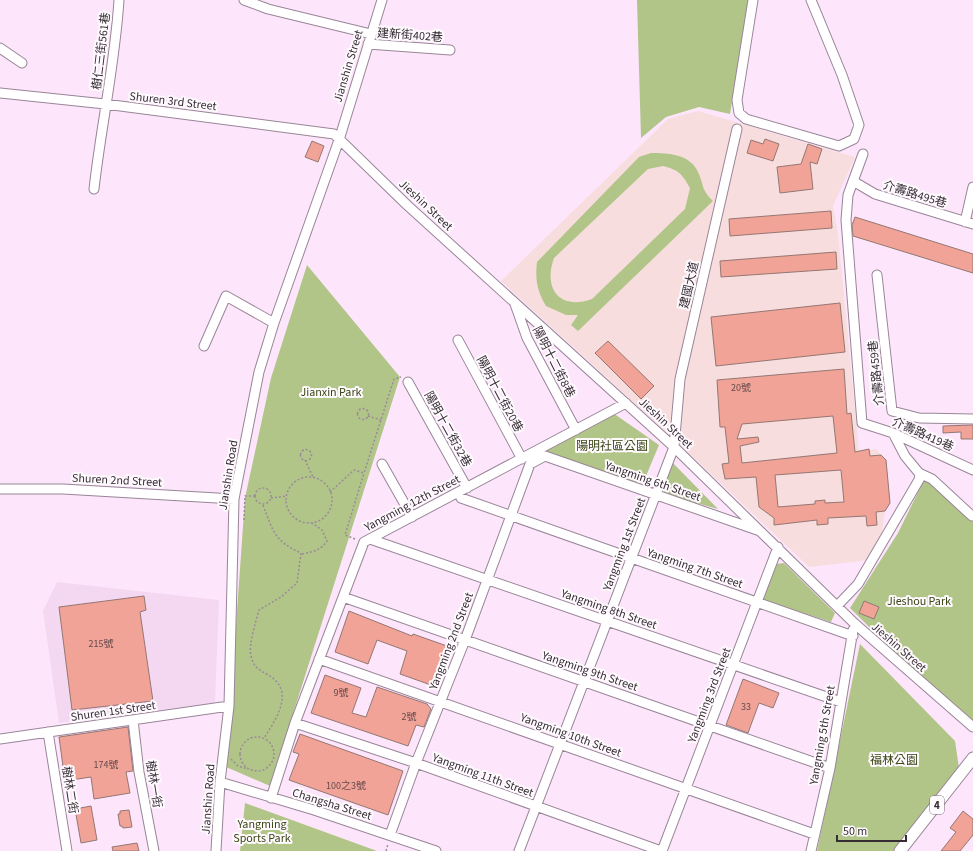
<svg xmlns="http://www.w3.org/2000/svg" width="973" height="851" font-family="'Source Sans 3','Noto Sans TC',sans-serif">
	<style>
		.built { fill: #f4d8f2 }
		.education { fill: #f8ddde }
		.green { fill: #b1c588; fill-rule: evenodd }
		.building { fill: #f1a397; stroke: #947772; fill-rule: evenodd }
		.lines { fill: none; stroke-linecap: round; stroke-linejoin: round }
		.minor-casing { stroke: #998598; stroke-width: 11 }
		.major-casing { stroke: #998598; stroke-width: 13 }
		.path { stroke: #9a8a98; stroke-width: 1.5; stroke-dasharray: 2 2; stroke-linecap: butt }
		.minor { stroke: #fff; stroke-width: 9 }
		.major { stroke: #fff; stroke-width: 11 }
		.labels { text-anchor: middle; stroke-width: 4; stroke-linejoin: round; paint-order: stroke }
		.number-label { font-size: 10px; fill: #644a4d }
		.shield { fill: #fffafe; stroke: #726a71; stroke-width: 1 }
		.shield-label { font-size: 11px; font-weight: bold; fill: #352c34 }
		.street-label { font-size: 12px; fill: #352c34; stroke: #fffafe }
		.park-label { font-size: 12px; fill: #384513; stroke: #fffafe }
	</style>
	<rect width="100%" height="100%" fill="#fde6fb"/>
	<!-- built -->
	<path class="built" d="M57,582L219,600L215,703L59,723L43,611Z"/>
	<!-- education -->
	<path class="education" d="M698,111L855,157L833,206L838,233L859,451L876,449L886,460L890,503L885,511L881,541L869,560L809,567L674,439L501,281L668,119Z"/>
	<!-- green -->
	<path class="green" d="M637,0H749L730,114L699,107L666,117L641,138Z
		M651,153C668,153 690,154 698,172C705,187 700,188 713,201L578,331L571,325L578,315H566L546,306C537,291 535,279 537,262L639,157ZM663,166C679,170 682,174 690,188L685,209L592,299C559,311 543,288 554,258L648,169Z
		M307,265L400,377L270,786L226,767L245,498L271,378Z
		M613,413L659,445L646,476L634,484L545,451Z
		M669,459L718,509L657,492Z
		M927,474L973,520V730L850,608L898,533Z
		M784,563L835,613L831,622L763,600L776,564Z
		M860,644L955,741L959,768L895,851H817Z
		M245,803L377,851H240Z"/>
	<!-- building -->
	<path class="building" d="M765,139L779,144L773,161L747,153L751,140L763,144Z
		M312,141L324,146L318,162L305,157Z
		M808,144L822,149L817,164L810,162L813,189L780,193L777,167L801,164Z
		M831,211L832,228L730,236L729,219Z
		M855,217L973,254V273L853,236L852,225Z
		M836,252L837,269L721,277L720,261Z
		M840,303L845,352L716,366L711,317Z
		M608,341L654,386L641,399L595,353Z
		M844,369L847,414L851,413L855,452L869,449L870,456L881,455L886,460L890,503L885,511L876,512L877,525L867,526L866,516L828,518V524L817,525V520L774,525V518L759,507L756,477L725,479L722,464L729,463L725,427H720L717,380ZM833,416L837,453L742,463L740,446L759,442L758,437L737,439L742,424ZM841,470L844,502L825,503V500L815,501V504L778,507L775,475Z
		M973,425V439H961V432L943,433V426Z
		M144,596L146,610L140,612L153,701L72,710L59,607Z
		M864,601L879,607L874,619L859,613Z
		M349,611L412,636L413,634L447,646L431,685L400,674L407,651L377,640L368,664L335,652Z
		M325,675L361,688L352,713L366,717L377,687L427,704L431,709L424,727L416,725L408,746L311,713Z
		M743,679L779,693L773,708L759,703L748,733L726,725Z
		M128,727L133,771L126,772L130,793L94,799L91,777L65,781L59,737Z
		M300,734L403,771L388,815L289,780L299,754L293,752Z
		M91,806L97,840L81,843L75,809Z
		M129,810L132,827L123,828L122,826H120L118,814H120V811Z
		M963,811L973,819V835L960,851H941L956,832L950,828Z
		M137,843L139,851H113L112,847Z"/>
	<g class="lines">
		<!-- minor casing -->
		<g class="minor-casing">
			<path id="minor" d="M244,0L268,9L371,34
				M753,0L737,100L739,113L746,119L839,146L854,139L859,125L842,75L811,0
				M368,44L450,50
				M0,48L22,63
				M0,93L105,104L334,134L407,205L674,447L854,623L973,727
				M863,154L848,195L846,220L862,423L893,433L973,470
				M853,181L875,194L973,224
				M94,189C101,126 115,64 119,0
				M965,222L973,187
				M877,275L892,411L919,418L973,419
				M515,304L527,338L576,430
				M458,340L522,459
				M204,346L226,296L274,323
				M408,382L467,488
				M382,464L412,517
				M919,473L932,479L972,516
				M0,489H63L234,499
				M461,498L853,636
				M370,539L841,702
				M343,597L830,768
				M837,606L858,584L920,478L919,473L905,456L893,433
				M319,659L814,834
				M133,720L139,772L154,851
				M295,723L416,763L661,851
				M48,732L67,851
				M0,739L229,706
				M220,782L314,810L436,851
				M271,798L295,723L364,542L626,403
				M390,835L416,763L465,640L530,464L545,456L760,531
				M216,851L220,782L229,706L234,499L259,372L274,323L339,140L382,0
				M519,851L674,447L680,379L737,129
				M662,851L778,547
				M811,851L830,768L853,630"/>
		</g>
		<!-- major casing -->
		<g class="major-casing">
			<path id="major" d="M900,851L973,758"/>
		</g>
		<!-- path -->
		<path class="path" d="M357.5 414a5.5 5.5 0 1 1 11 0a5.5 5.5 0 1 1-11 0Z
			M368,416L381,420
			M300.5 455a5.5 5.5 0 1 1 11 0a5.5 5.5 0 1 1-11 0Z
			M305,460L313,477
			M286 500a23 23 0 1 1 46 0a23 23 0 1 1-46 0Z
			M255 496a8 8 0 1 1 16 0a8 8 0 1 1-16 0Z
			M330,492L354,470L364,473L394,379L401,377
			M271,498L286,496
			M263,505C273,531 274,541 301,553L297,583L281,597L259,610C256,621 248,646 251,656C255,673 265,670 276,681C292,697 273,724 264,738
			M244,520L245,496H255
			M355,539L345,535L364,473
			M302,554C313,552 321,550 327,541L322,530L312,523
			M240 754a17 17 0 1 1 34 0a17 17 0 1 1-34 0Z
			M231,759L238,766L248,769
			M386,851L388,844"/>
		<!-- minor -->
		<use href="#minor" class="minor"/>
		<!-- major -->
		<use href="#major" class="major"/>
	</g>
	<g class="labels">
		<!-- number labels -->
		<g class="number-label">
			<text x="741" y="391">20號</text>
			<text x="101" y="647">215號</text>
			<text x="341" y="696">9號</text>
			<text x="746" y="710">33</text>
			<text x="409" y="720">2號</text>
			<text x="106" y="768">174號</text>
			<text x="346" y="789">100之3號</text>
		</g>
		<!-- shield labels -->
		<rect class="shield" x="930" y="796" width="14" height="18" rx="3"/>
		<g class="shield-label">
			<text x="937" y="809">4</text>
		</g>
		<!-- street labels -->
		<g class="street-label">
			<text transform="translate(410 35) rotate(4)" y="4">建新街402巷</text>
			<text transform="translate(101 51) rotate(-83)" y="4">樹仁三街561巷</text>
			<text transform="translate(348 66) rotate(-73)" y="4">Jianshin Street</text>
			<text transform="translate(173 101) rotate(7)" y="4">Shuren 3rd Street</text>
			<text transform="translate(915 194) rotate(17)" y="4">介壽路495巷</text>
			<text transform="translate(426 205) rotate(43)" y="4">Jieshin Street</text>
			<text transform="translate(689 285) rotate(-77)" y="4">建國大道</text>
			<text transform="translate(554 362) rotate(63)" y="4">陽明十二街8巷</text>
			<text transform="translate(876 373) rotate(-96)" y="4">介壽路459巷</text>
			<text transform="translate(500 394) rotate(62)" y="4">陽明十二街20巷</text>
			<text transform="translate(666 423) rotate(43)" y="4">Jieshin Street</text>
			<text transform="translate(448 429) rotate(61)" y="4">陽明十二街32巷</text>
			<text transform="translate(923 434) rotate(24)" y="4">介壽路419巷</text>
			<text transform="translate(228 475) rotate(-81)" y="4">Jianshin Road</text>
			<text transform="translate(117 480) rotate(3)" y="4">Shuren 2nd Street</text>
			<text transform="translate(653 481) rotate(19)" y="4">Yangming 6th Street</text>
			<text transform="translate(412 503) rotate(-28)" y="4">Yangming 12th Street</text>
			<text transform="translate(624 544) rotate(-69)" y="4">Yangming 1st Street</text>
			<text transform="translate(695 568) rotate(19)" y="4">Yangming 7th Street</text>
			<text transform="translate(609 609) rotate(19)" y="4">Yangming 8th Street</text>
			<text transform="translate(451 641) rotate(-69)" y="4">Yangming 2nd Street</text>
			<text transform="translate(899 647) rotate(41)" y="4">Jieshin Street</text>
			<text transform="translate(590 671) rotate(19)" y="4">Yangming 9th Street</text>
			<text transform="translate(709 695) rotate(-69)" y="4">Yangming 3rd Street</text>
			<text transform="translate(113 711) rotate(-8)" y="4">Shuren 1st Street</text>
			<text transform="translate(571 735) rotate(20)" y="4">Yangming 10th Street</text>
			<text transform="translate(822 735) rotate(-80)" y="4">Yangming 5th Street</text>
			<text transform="translate(483 775) rotate(20)" y="4">Yangming 11th Street</text>
			<text transform="translate(154 784) rotate(81)" y="4">樹林一街</text>
			<text transform="translate(70 790) rotate(81)" y="4">樹林二街</text>
			<text transform="translate(208 799) rotate(-86)" y="4">Jianshin Road</text>
			<text transform="translate(332 804) rotate(17)" y="4">Changsha Street</text>
		</g>
		<!-- park labels -->
		<g class="park-label">
			<text x="331" y="396">Jianxin Park</text>
			<text x="612" y="450">陽明社區公園</text>
			<text x="919" y="605">Jieshou Park</text>
			<text x="894" y="764">福林公園</text>
			<text x="262" y="828">Yangming<tspan x="262" dy="14">Sports Park</tspan></text>
		</g>
	</g>
	<!-- scale -->
	<path d="M837 835v6h69v-6" fill="none" stroke="#352c34" stroke-width="2"/>
	<text x="843" y="835" font-size="12" fill="#352c34" stroke="#fffafe" stroke-width="3" paint-order="stroke">50 m</text>
</svg>
